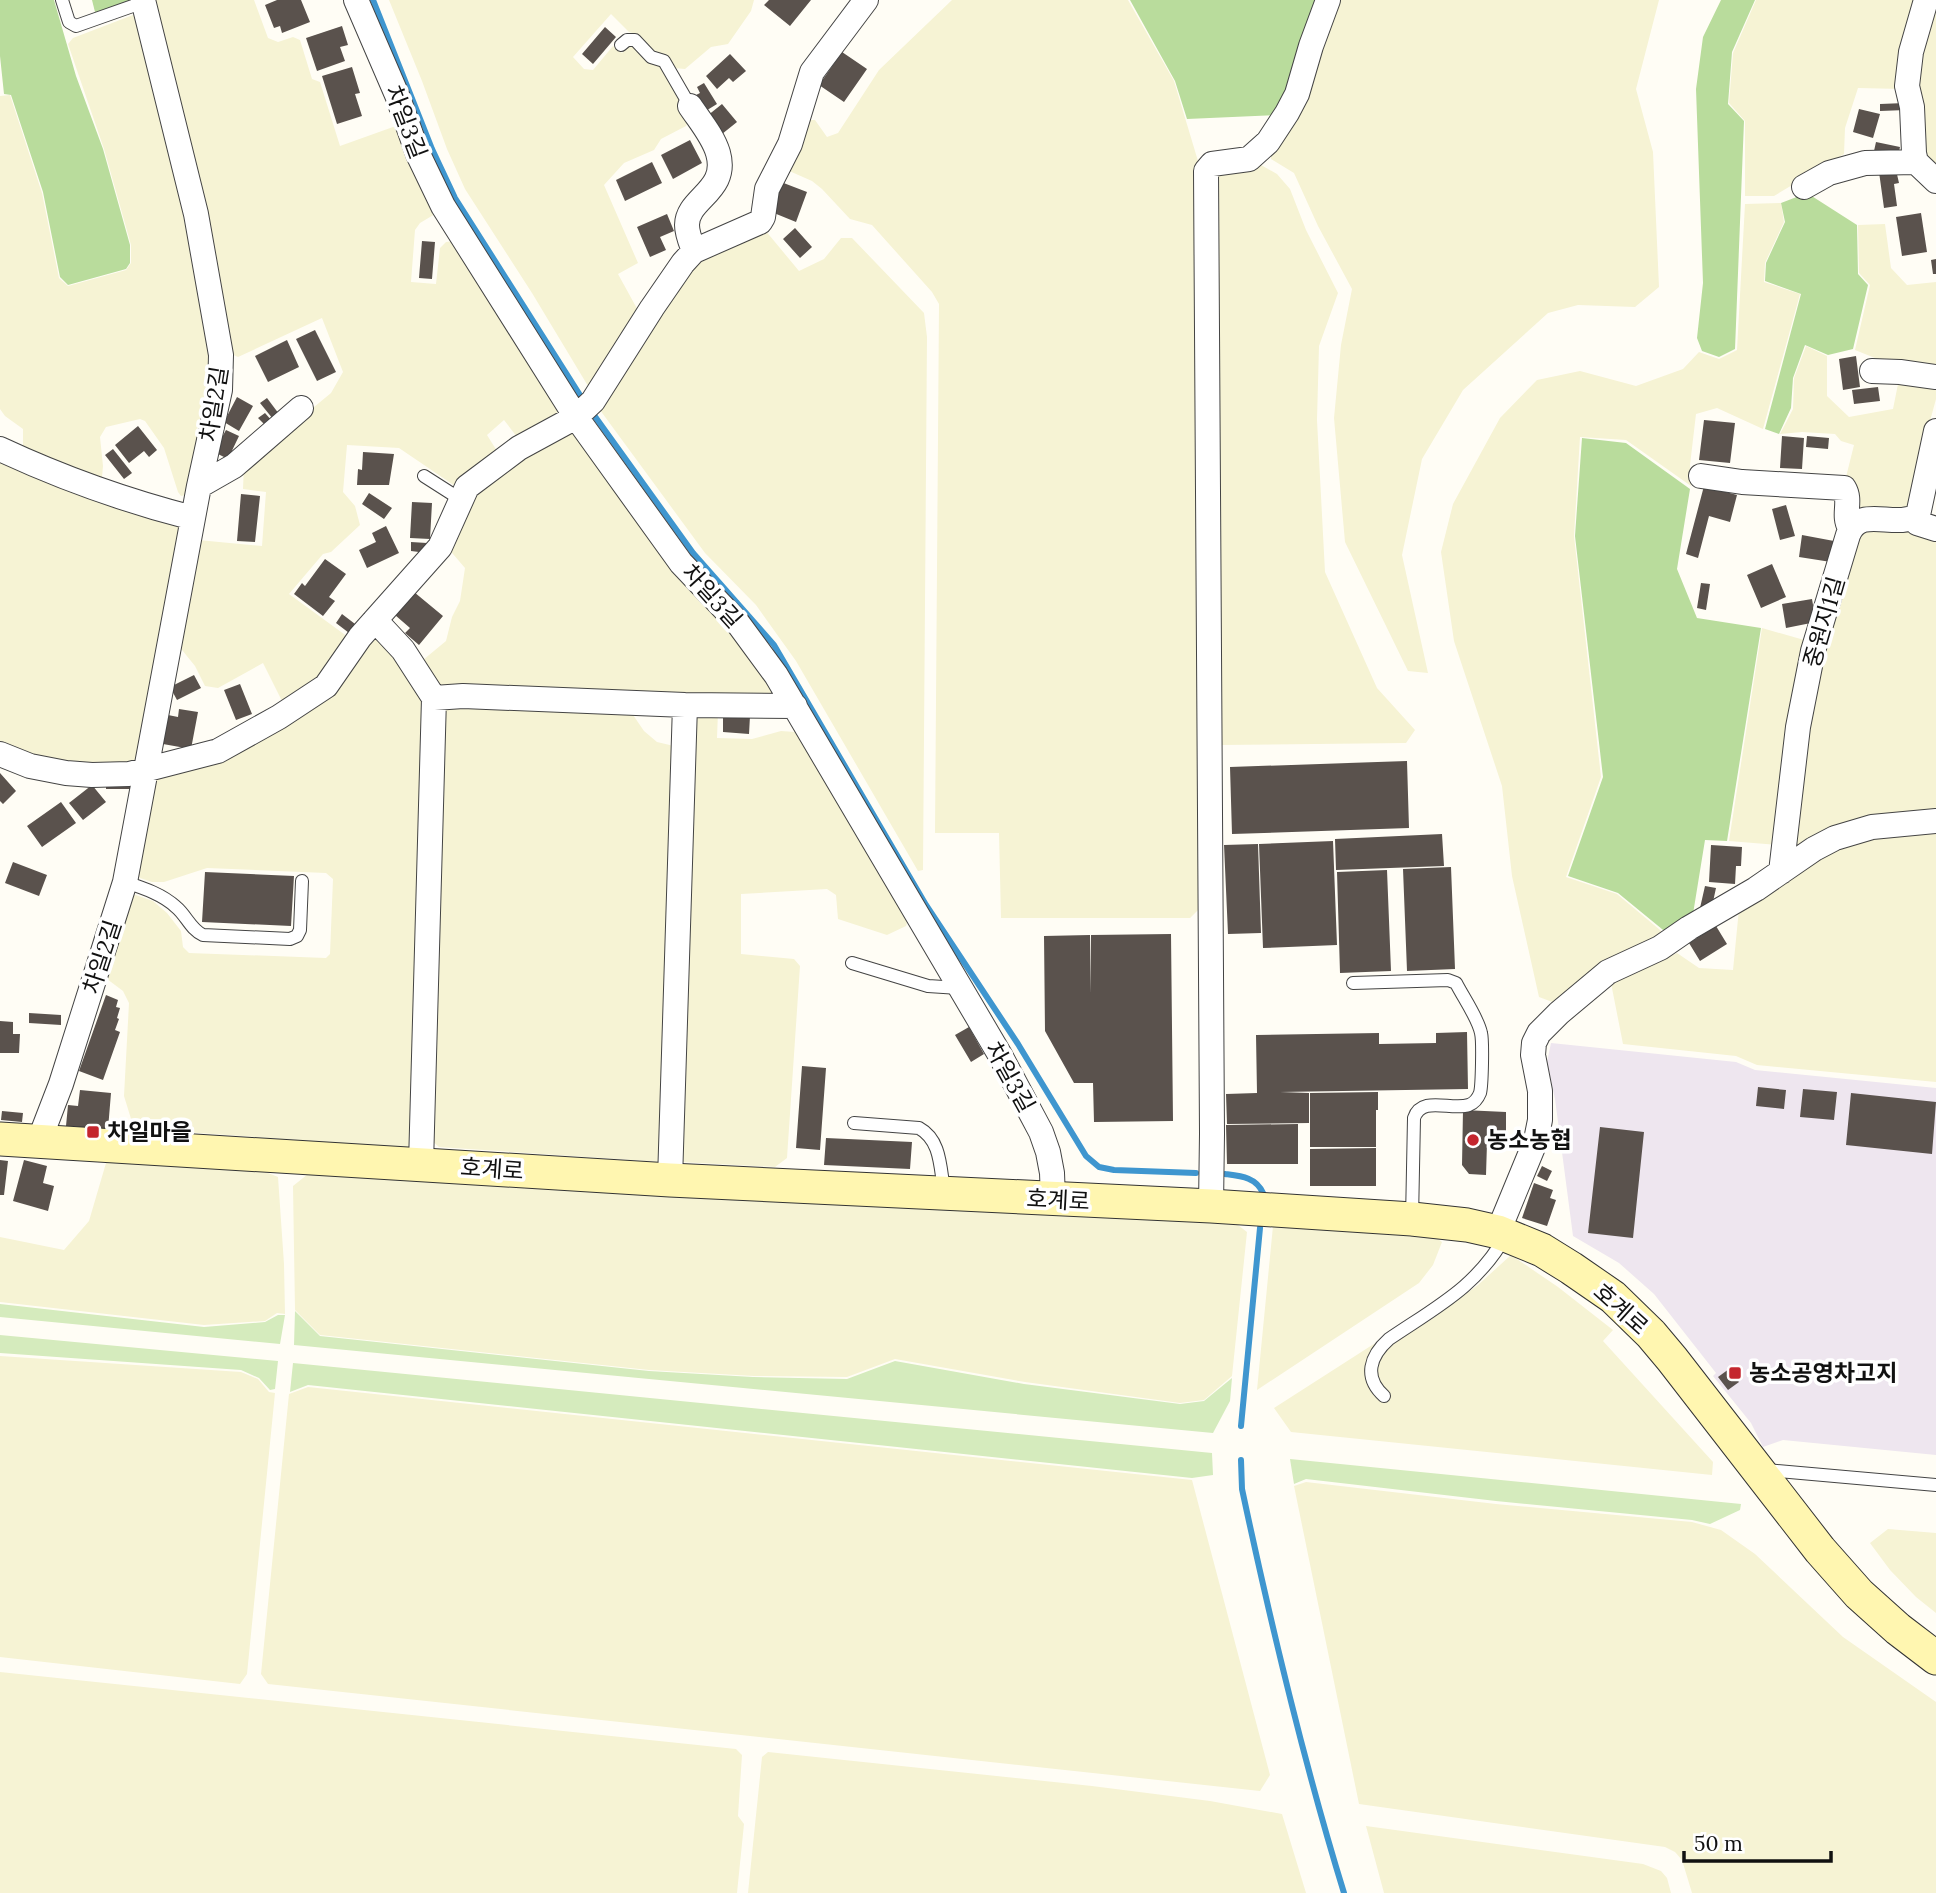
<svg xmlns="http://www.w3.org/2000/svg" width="1936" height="1893" font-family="Lora,'Noto Sans KR',serif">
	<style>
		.industrial { fill: #eee6ef }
		.farmland { fill: #f6f3d4 }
		.green { fill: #d5ebbd }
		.forest { fill: #b9dc9c }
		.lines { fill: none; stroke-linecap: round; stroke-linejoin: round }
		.stream { stroke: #3f96cf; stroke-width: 6 }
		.building { fill: #5a524d }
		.lane-casing { stroke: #444; stroke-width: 14 }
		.street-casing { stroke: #444; stroke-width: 26 }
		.secondary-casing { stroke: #333; stroke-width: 35 }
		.lane { stroke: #fff; stroke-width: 12 }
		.street { stroke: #fff; stroke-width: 24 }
		.secondary { stroke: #fff6b0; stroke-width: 33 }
		.poi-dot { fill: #c4262e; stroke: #fff; stroke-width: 2.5 }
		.labels { text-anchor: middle; stroke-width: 7; stroke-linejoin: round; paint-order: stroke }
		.street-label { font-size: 23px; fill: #111; stroke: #fff }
		.poi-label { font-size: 23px; font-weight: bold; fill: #111; stroke: #fff; text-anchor: start }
	</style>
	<rect width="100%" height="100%" fill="#fffdf5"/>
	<!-- industrial -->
	<path class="industrial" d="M1551,1043L1736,1062L1755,1070L1936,1088V1455L1783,1440L1763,1447L1751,1423L1713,1376L1716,1373L1654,1294L1619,1263L1573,1236L1555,1099L1547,1062Z"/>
	<!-- farmland -->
	<path class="farmland" d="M154,0H254L268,38L278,42L293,37L300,40L312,79L320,82L340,146L393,127L403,131L435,214L420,223L415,230L411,282L436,284L440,248L446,242L454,241L559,409L553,421L517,437L504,420L487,435L497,451L455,486L399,448L347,445L343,492L355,506L360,525L331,552L323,554L289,594L348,637L338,662L284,705L263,663L218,688L205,686L195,666L178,645L198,540L262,546L266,492L243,489L244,465L331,393L343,372L322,318L238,357L229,353Z
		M389,0H754L751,11L728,44L711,47L685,69L674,68L666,54L653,53L636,34L629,32L611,14L573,57L584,69L593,70L613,46L622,53L629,45L637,47L661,64L690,117L686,126L661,139L654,150L624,163L604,185L638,263L618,274L640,314L596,387L588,386L532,293L465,189L447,149L422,81Z
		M952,0H1128L1174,81L1198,161L1204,904L1190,918H1001L999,833H935L939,304L932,292L872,225L850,219L822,189L812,181L787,170L804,120H815L827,137L838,133L879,70Z
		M1334,0H1659L1636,89L1653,152L1659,287L1635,307L1578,305L1548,313L1463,390L1422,459L1402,555L1428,673L1408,671L1345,542L1334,418L1341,345L1352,289L1318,226L1294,173L1271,159L1272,144Z
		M1756,0H1920L1902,89L1858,88L1845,128L1844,154L1774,196H1745V121L1729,103L1733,53Z
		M1936,0V172L1922,159L1915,61Z
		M133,15L138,17L159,93L211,357L209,398L186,495L181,496L178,492L164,448L145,421L140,419L106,427L100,437L103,466L102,477L97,480L23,448V429L5,416L0,409V96L10,95L42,193L59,278L68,286L126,270L131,263V245L104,149L68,44L73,38Z
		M1261,165L1277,174L1290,189L1306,230L1338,293L1319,346L1317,420L1325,572L1377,688L1415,730L1406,743L1219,745L1216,169H1245Z
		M1781,203L1784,222L1765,263L1764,282L1800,294L1763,429L1717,408L1696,414L1690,465L1691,486L1626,440L1580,437L1574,536L1601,777L1566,877L1617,894L1666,935L1555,1003L1539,997L1512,876L1502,786L1454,641L1441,552L1453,504L1500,418L1537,380L1580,371L1636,386L1683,369L1699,352L1719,359L1737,350L1745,204Z
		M1885,224L1891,268L1907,285L1936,282V371L1890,364L1855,350L1870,285L1859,273L1858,225Z
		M765,230L799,271L824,259L841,238H852L924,313L927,337L923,870L918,871L796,661L756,605L705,553L600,410L689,263Z
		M1806,346L1827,356V396L1849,417L1893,409L1899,379L1936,386V399L1927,432L1916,506L1858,515L1845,481L1854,445L1841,441L1835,434L1802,432L1780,434L1793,409L1794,378Z
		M567,428L577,432L746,648L777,696L440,692L423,660L446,641L452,617L460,601L465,568L447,547L469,495Z
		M0,455L181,527L136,761L67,767L0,747Z
		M1868,526L1936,534V815L1795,855L1796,767L1850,547Z
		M1762,628L1811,642L1778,845L1729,841Z
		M372,630L427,694L410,1148L141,1129L132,1122L124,1096L129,1003L123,991L103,976L133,894L153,901L167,913L181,931L183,947L189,953L326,958L330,954L333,879L326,873L207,868L164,882H152L140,878L136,871L151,779L282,720Z
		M441,703L631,712L644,731L657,742L674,746L660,1162L439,1147L431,1140Z
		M718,712L717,738L752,739L781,731L795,732L807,741L908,920L906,926L887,935L838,919L836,895L827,889L741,894V954L794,959L800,966L787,1158L775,1167L680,1162L690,716Z
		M1936,826V1082L1757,1065L1736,1056L1623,1044L1611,983L1677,953L1699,968L1733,970L1739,909L1837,841Z
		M110,1159L261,1170L278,1177L284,1264L285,1314L277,1313L265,1321L204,1325L0,1302V1237L64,1250L89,1221L106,1163Z
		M313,1170L1234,1222L1247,1232L1232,1376L1204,1400L1180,1403L1025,1382L895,1359L847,1377L754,1376L649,1370L320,1335L295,1310L293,1186Z
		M1273,1226L1435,1237L1442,1242L1433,1265L1419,1283L1257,1390Z
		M1511,1255L1558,1287L1613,1330L1603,1341L1713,1462L1712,1475L1291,1432L1274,1408L1380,1340L1392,1344L1432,1319L1478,1285Z
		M0,1356L241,1372L258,1379L269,1392L275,1393L247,1674L240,1684L0,1657Z
		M308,1387L1192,1480L1270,1775L1260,1791L268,1684L261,1674L289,1394Z
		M1306,1482L1496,1504L1692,1522L1721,1530L1755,1554L1843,1637L1936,1702V1893H1692L1682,1860L1675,1852L1665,1847L1359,1804L1294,1486Z
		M1888,1529L1936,1533V1613L1916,1597L1890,1570L1870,1543Z
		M0,1672L736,1749L742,1755L738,1816L744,1824L737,1893H0Z
		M768,1752L1092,1786L1210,1801L1282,1814L1306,1893H748L762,1757Z
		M1366,1826L1643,1864L1661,1871L1667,1878L1671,1893H1384Z"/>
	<!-- green -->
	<path class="green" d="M0,1304L204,1327L265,1322L278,1315H285L280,1344L0,1317Z
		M295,1311L320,1336L649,1371L753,1377L847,1379L895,1361L1024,1384L1180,1404L1204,1401L1232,1378L1230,1401L1213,1433L294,1345Z
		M0,1335L278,1361L275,1389L270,1390L259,1378L241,1370L0,1353Z
		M293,1363L1212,1453L1213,1475L1192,1478L308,1385L290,1392Z
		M1290,1459L1741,1504L1740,1510L1710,1524L1692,1520L1496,1501L1306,1479L1294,1484Z"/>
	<!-- forest -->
	<path class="forest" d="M0,0H54L76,76L103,149L130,245V263L126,269L68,285L60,277L43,192L11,95L4,94L0,56Z
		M92,0H130L100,14L95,12Z
		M1130,0H1322L1279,115L1187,119L1175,81Z
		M1721,0H1755L1732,52L1728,104L1744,121L1735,349L1719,357L1702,351L1697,338L1703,283L1696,89L1703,37Z
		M1807,193L1857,225L1858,274L1868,285L1853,349L1828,355L1805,345L1793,378L1791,408L1779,434L1765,429L1801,294L1765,281L1766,263L1785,222L1781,203Z
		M1582,438L1626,443L1690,489L1677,569L1697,618L1761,628L1727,841L1705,840L1693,914L1668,934L1618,893L1568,876L1603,777L1575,536Z"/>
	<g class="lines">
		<!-- stream -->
		<path class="stream" d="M373,0L432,149L455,198L585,403
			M591,411L693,553L774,645L926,905L1018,1044L1086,1156L1099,1167L1114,1170L1196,1173
			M1225,1174C1241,1176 1256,1177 1263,1193
			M1241,1426L1260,1228
			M1241,1460L1242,1489C1271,1625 1303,1760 1344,1893"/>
	</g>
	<!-- building -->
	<path class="building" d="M277,0H301L310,22L282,33L280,26L274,28L265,5Z
		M769,0H811L790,26L764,5Z
		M342,26L348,45L340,47L345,61L317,71L306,38Z
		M605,27L616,37L593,64L582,54Z
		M842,52L867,69L844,102L819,85Z
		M730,54L746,71L733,82L729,78L717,89L706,76Z
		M352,67L360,93L355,94L362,116L337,124L322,76Z
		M704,83L717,104L704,112L694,96L700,93L697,87Z
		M1905,103L1906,110L1880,111V104Z
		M722,104L737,122L722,134L707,116Z
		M1859,109L1880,114L1873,138L1853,132Z
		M690,140L702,163L673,179L661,155Z
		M1876,142L1900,147L1898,156L1874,151Z
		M652,162L662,183L625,201L616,180Z
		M1896,170L1899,183L1894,184L1897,206L1884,208L1879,172Z
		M781,182L807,192L796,222L769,211Z
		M1921,213L1927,252L1902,256L1896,217Z
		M667,214L674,231L660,237L666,250L650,257L637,227Z
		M795,228L812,247L800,258L783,239Z
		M422,241L435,242L432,279L419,278Z
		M1936,259V274H1933L1931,260Z
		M315,330L336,372L317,381L296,339Z
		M287,340L299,367L268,382L255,356Z
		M1856,356L1860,387L1843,390L1839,359Z
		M1878,387L1880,401L1854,404L1852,390Z
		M237,397L253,406L239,431L224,422Z
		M267,398L279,414L273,419L260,403Z
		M265,413L272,421L266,426L258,418Z
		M1704,420L1735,423L1730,463L1699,460Z
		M138,426L157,450L149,457L144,451L129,463L115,445Z
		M226,430L239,436L228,459L214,452Z
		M1782,436L1804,438L1802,469L1780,468Z
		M1807,436L1829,438L1828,449L1806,447Z
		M113,449L132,473L124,479L105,455Z
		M363,452L394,454L389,485H357L358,469L362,470Z
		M1704,486L1737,495L1730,522L1709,516L1698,558L1686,554Z
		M369,493L392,508L384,519L362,504Z
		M241,494L260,496L255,542L237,541Z
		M412,502L432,503L430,539L410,538Z
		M1786,505L1795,536L1780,540L1772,509Z
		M386,526L399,553L367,568L359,550L376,542L372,533Z
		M1802,535L1834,541L1831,562L1799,557Z
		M411,542L427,543V553L411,551Z
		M325,559L346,574L329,597L335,601L323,616L294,594L302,583L305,586Z
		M1772,564L1786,597L1761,608L1747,575Z
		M1701,583L1710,584L1706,610L1697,608Z
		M414,592L443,616L419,645L405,633L410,628L395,615Z
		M1812,599L1816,622L1786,628L1782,604Z
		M342,614L359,627L353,636L336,623Z
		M194,675L201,688L177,700L170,687Z
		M240,684L252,714L236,720L224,690Z
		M179,709L198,712L191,749L163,744L168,715L178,717Z
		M723,715L750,716L749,734L723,732Z
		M1407,761L1409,828L1232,834L1230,767Z
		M0,773L16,791L3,804L0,801Z
		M131,779V789H106V780Z
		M92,785L106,802L83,820L69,803Z
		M61,802L76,823L42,847L27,826Z
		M1442,834L1444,866L1336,870L1335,839Z
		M1333,841L1337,945L1263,948L1259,844Z
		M1258,844L1261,933L1228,934L1224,845Z
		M1711,845L1742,847L1741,866H1736L1735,884L1709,882Z
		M13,862L47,875L39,896L5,883Z
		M1451,867L1455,969L1407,971L1403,869Z
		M1387,870L1391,971L1340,973L1337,872Z
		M205,872L294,876L291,926L202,922Z
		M1705,886L1716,888L1711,911L1700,908Z
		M1716,926L1727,944L1700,961L1689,943Z
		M1171,934L1173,1121L1094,1122L1093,1083H1074L1045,1031L1044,936L1090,935L1091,994V935Z
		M106,995L118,1000L116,1007L120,1008L117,1018L119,1019L115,1030L120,1032L103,1080L79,1071Z
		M29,1013L61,1015V1025L29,1023Z
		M0,1021L13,1022V1034H20L19,1053H0Z
		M969,1027L984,1054L971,1062L955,1035Z
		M1467,1032L1468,1089L1280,1092L1309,1093V1123L1227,1124L1226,1094L1257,1093L1256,1035L1379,1033V1044L1436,1043V1033Z
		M802,1066L826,1068L820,1150L796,1148Z
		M1758,1087L1786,1090L1784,1109L1756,1106Z
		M1803,1089L1837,1092L1834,1120L1800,1117Z
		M80,1090L111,1093L108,1129L66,1126L68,1105L78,1106Z
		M1378,1092V1110H1376V1147H1310V1093Z
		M1851,1093L1936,1102L1932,1154L1846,1145Z
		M1463,1110L1506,1112V1144L1487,1143L1486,1175L1469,1174L1462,1165Z
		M2,1111L23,1113L22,1122L1,1120Z
		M1298,1124V1164H1227L1226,1125Z
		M1600,1127L1644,1132L1633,1238L1588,1233Z
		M826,1138L912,1142L910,1169L824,1165Z
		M1376,1148V1186H1310V1149Z
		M0,1160L8,1161L4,1195H0Z
		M24,1160L47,1166L43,1183L54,1186L48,1211L13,1201Z
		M1542,1166L1552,1171L1547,1181L1537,1176Z
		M1534,1183L1553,1190L1550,1198L1556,1200L1547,1226L1522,1218Z
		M1729,1369L1739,1382L1728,1390L1718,1377Z"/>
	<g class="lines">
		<!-- lane casing -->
		<g class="lane-casing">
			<path id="lane" d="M62,0L69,22L76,26L144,2
				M621,45L627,40H635L651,57L664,61L690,106
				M424,476L460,499
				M125,882C143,888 162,894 176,907C186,915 191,930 203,935L290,939L297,936L300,930L302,881
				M852,963L928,986L959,988
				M1353,983L1448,980L1456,983C1463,997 1478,1018 1481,1033C1483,1041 1482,1086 1480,1093C1478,1098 1474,1103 1469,1105C1451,1111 1422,1095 1414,1118L1412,1219
				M854,1123L919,1128C941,1140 940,1167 944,1190
				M1384,1396C1363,1377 1370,1356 1389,1339C1436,1307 1477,1287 1506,1235
				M1766,1470L1936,1485"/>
		</g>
		<!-- street casing -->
		<g class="street-casing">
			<path id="street" d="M356,0L397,95L418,154L443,206L576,417L681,563L737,622L776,675L1000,1055L1041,1132L1048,1152L1052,1173L1053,1199
				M1926,0L1911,52L1907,86L1912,107L1914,153L1916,162L1936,181
				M690,106C700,121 713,136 718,153C729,191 687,198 687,225C687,234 691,243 694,251
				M1804,187L1829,173L1865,163L1916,162
				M1872,371L1900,372L1936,377
				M0,449C62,478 127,501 193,518
				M1701,476L1742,482L1844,488C1852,501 1842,515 1850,528
				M199,486L234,466L301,408
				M1913,518L1917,523L1936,529
				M375,620L403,650L434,698L421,1164
				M434,698L463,696L685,705L795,706
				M0,754L30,766L66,773L92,775L129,774L218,751L279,717L326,686L360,637L440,547L467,487L519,448L576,417L593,401L652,308L683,263L694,251L760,222L763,217L767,189L790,144L812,72L866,0
				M1781,872L1798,727L1813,651L1848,535C1860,504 1895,530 1918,515L1936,431
				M39,1141L61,1084L125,882L199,486L220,390L221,355L196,214L143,0
				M670,1180L685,705
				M1211,1206L1212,1134L1206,171L1212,164L1249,159L1268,142L1287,113L1297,94L1311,46L1328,0
				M1498,1232L1536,1140L1540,1120V1091L1533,1055L1534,1043L1539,1033L1559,1013L1608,972L1660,948L1689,928L1756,889L1814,849L1835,838L1872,827L1936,821"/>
		</g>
		<!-- secondary casing -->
		<g class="secondary-casing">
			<path id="secondary" d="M0,1139L670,1180L1211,1206L1412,1219L1467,1225L1498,1232L1542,1250L1571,1268L1613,1297L1651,1334L1672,1359L1820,1550L1859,1594L1898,1629L1936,1658"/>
		</g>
		<!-- lane -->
		<use href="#lane" class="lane"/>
		<!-- street -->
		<use href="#street" class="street"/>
		<!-- secondary -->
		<use href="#secondary" class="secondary"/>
	</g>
	<!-- markers -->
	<g class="poi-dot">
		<rect x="86" y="1125" width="14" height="14" rx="3.5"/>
		<circle cx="1473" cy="1140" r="7"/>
		<rect x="1728" y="1366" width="14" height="14" rx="3.5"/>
	</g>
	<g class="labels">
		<!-- street labels -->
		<g class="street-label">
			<text transform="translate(406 122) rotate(69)" y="8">차일3길</text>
			<text transform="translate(214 404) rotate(-81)" y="8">차일2길</text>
			<text transform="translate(712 596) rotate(48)" y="8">차일3길</text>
			<text transform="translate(1824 622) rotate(-74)" y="8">중원지1길</text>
			<text transform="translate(102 957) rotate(-72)" y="8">차일2길</text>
			<text transform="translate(1010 1077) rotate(61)" y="8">차일3길</text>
			<text transform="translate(492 1169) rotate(4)" y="8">호계로</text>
			<text transform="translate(1058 1200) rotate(3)" y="8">호계로</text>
			<text transform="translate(1621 1309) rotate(42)" y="8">호계로</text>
		</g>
		<!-- poi labels -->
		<g class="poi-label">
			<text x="107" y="1140">차일마을</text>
			<text x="1487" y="1148">농소농협</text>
			<text x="1749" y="1381">농소공영차고지</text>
		</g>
	</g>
	<!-- scale -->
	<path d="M1684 1851v10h147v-10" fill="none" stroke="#111111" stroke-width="3.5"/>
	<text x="1694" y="1851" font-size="21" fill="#111111" stroke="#ffffff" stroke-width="5" paint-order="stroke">50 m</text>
</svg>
